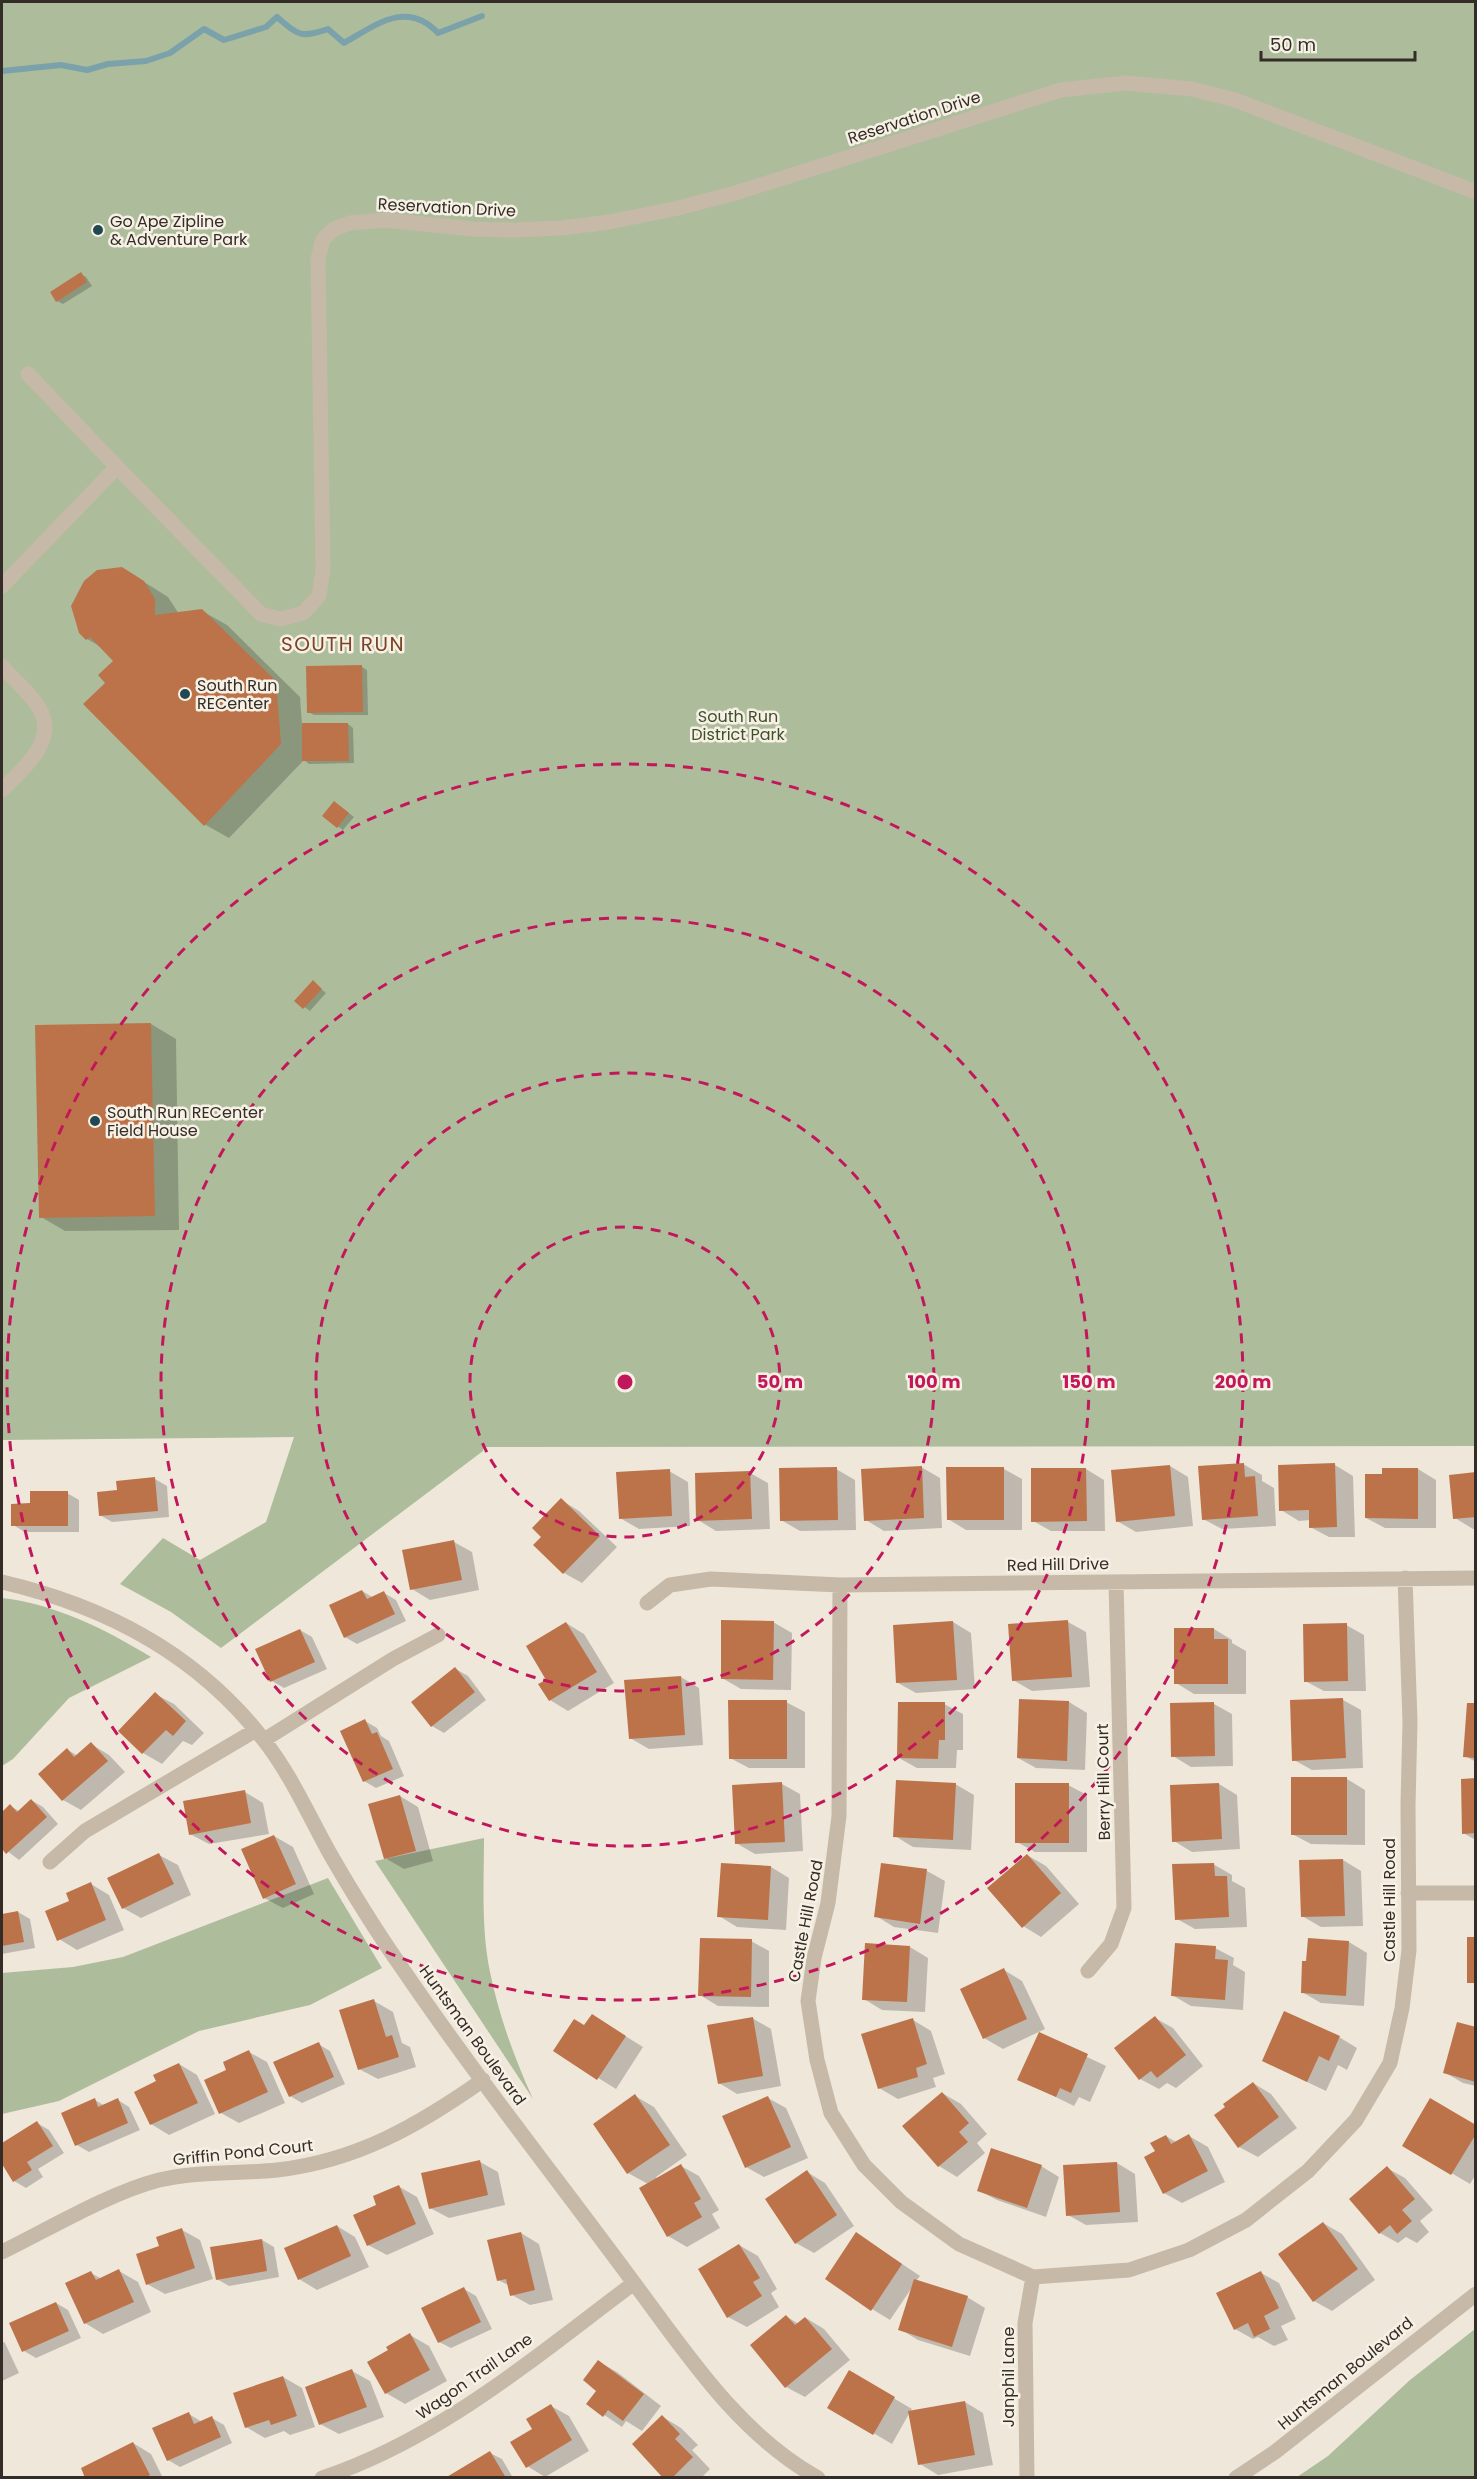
<svg xmlns="http://www.w3.org/2000/svg" width="1477" height="2479" font-family="Poppins,sans-serif">
	<style>
		.green { fill: #adbd9b }
		.shadow { fill: #0003 }
		.lines { fill: none; stroke-linecap: round; stroke-linejoin: round }
		.stream { stroke: #7ba2aa; stroke-width: 6 }
		.building { fill: #bd734a }
		.minor { stroke: #c6b9a7; stroke-width: 15 }
		.ring { fill: none; stroke: #c2185b; stroke-width: 3; stroke-dasharray: 10 8 }
		.poi-dot { fill: #204851; stroke: #f7f1e5; stroke-width: 2 }
		.labels { text-anchor: middle; stroke-width: 5; stroke-linejoin: round; paint-order: stroke }
		.street-label { font-size: 16px; fill: #332c27; stroke: #f7f1e5 }
		.poi-label { font-size: 16px; fill: #332c27; stroke: #f7f1e5; text-anchor: start }
		.park-label { font-size: 16px; fill: #3e4f2c; stroke: #f7f1e5 }
		.quarter-label { font-size: 20px; letter-spacing: 1.5px; fill: #7c4426; stroke: #f7f1e5 }
		.centre { fill: #c2185b; stroke: #f7f1e5; stroke-width: 3 }
		.ring-label { font-size: 18px; text-anchor: middle; font-weight: bold; fill: #c2185b; stroke: #f7f1e5; stroke-width: 5; stroke-linejoin: round; paint-order: stroke }
	</style>
	<rect width="100%" height="100%" fill="#efe7da"/>
	<!-- green -->
	<path class="green" d="M2,2H1475V1446L483,1447V1451L221,1648L171,1612L120,1584L163,1538L200,1560L266,1522L294,1437L2,1440Z
		M2,1598C55,1604 105,1629 151,1657L69,1698L13,1759L2,1766Z
		M484,1838C484,1882 481,1929 490,1972C499,2016 514,2057 533,2099L375,1861Z
		M328,1878L382,1968L310,2005L199,2031L59,2101L2,2114V1973L73,1967L123,1957Z
		M1475,2329V2477H1297L1328,2456L1410,2380Z"/>
	<!-- shadow -->
	<path class="shadow" d="M81,274L86,277L92,286L63,304L57,301Z
		M122,568L168,597L179,614L202,611L227,625L300,697L302,725L348,724L353,728L354,763L309,764L304,760L229,838L204,824L107,684L115,661L103,648L87,639Z
		M362,667L367,670L368,715H314L308,712Z
		M340,806L354,817L343,830L324,816Z
		M313,982L326,993L310,1011L296,1001Z
		M151,1024L176,1039L179,1230L65,1231L41,1217Z
		M1243,1464L1262,1475V1481L1274,1488L1276,1526L1222,1529L1203,1519Z
		M1335,1465L1353,1476L1355,1537H1329L1310,1527V1520L1299,1521L1281,1510Z
		M1170,1466L1188,1477L1193,1526L1136,1532L1117,1521Z
		M921,1467L940,1478L942,1528L884,1531L866,1520Z
		M948,1468L1004,1469L1022,1479V1530H966L948,1519Z
		M836,1469L855,1480L856,1530L800,1531L781,1520Z
		M1086,1469L1104,1480L1105,1531H1051L1033,1521Z
		M1418,1469L1436,1480V1528H1385L1366,1518L1383,1476Z
		M669,1471L688,1482L690,1526L639,1529L620,1518Z
		M750,1473L768,1483L770,1529L716,1531L698,1520L696,1474Z
		M1476,1474V1529H1473L1455,1518Z
		M155,1479L167,1486L169,1517L112,1522L100,1515L119,1492Z
		M2,1489L3,1519H2Z
		M67,1493L79,1500V1532H25L13,1525L31,1505Z
		M561,1500L579,1511L617,1547L582,1583L564,1573L543,1536Z
		M454,1542L472,1552L479,1590L430,1600L412,1589Z
		M362,1591L374,1598L384,1593L396,1600L406,1621L357,1644L345,1637Z
		M773,1622L792,1633L791,1690L741,1689L722,1678Z
		M953,1622L971,1633L975,1689L916,1693L898,1683Z
		M1068,1622L1086,1632L1090,1687L1032,1691L1013,1680Z
		M566,1623L584,1634L614,1683L568,1711L550,1700L548,1680Z
		M1346,1625L1364,1635L1366,1691H1324L1305,1681Z
		M1214,1629L1232,1640V1643L1246,1651V1694H1194L1176,1683Z
		M300,1630L312,1637L327,1669L284,1688L272,1681L257,1650Z
		M456,1669L468,1676L486,1700L444,1733L432,1726Z
		M681,1677L699,1688L703,1745L649,1749L630,1738Z
		M155,1694L174,1704L204,1733L192,1745L183,1741L162,1764L143,1753L120,1731Z
		M1343,1700L1361,1710L1363,1768L1312,1770L1294,1760Z
		M786,1702L805,1712V1768H749L730,1758Z
		M1069,1702L1087,1713L1085,1770L1036,1768L1018,1758Z
		M944,1704L963,1714V1750H957L956,1768H917L899,1758Z
		M1214,1704L1232,1714L1233,1766L1191,1767L1173,1756Z
		M1476,1705V1762L1465,1756Z
		M365,1721L377,1728L381,1736L389,1741L404,1776L376,1788L364,1781Z
		M91,1744L109,1755L125,1772L81,1810L63,1800L68,1750L78,1756Z
		M1347,1779L1365,1790V1845L1311,1844L1292,1834Z
		M1476,1780V1840L1463,1833Z
		M782,1784L800,1794L803,1851L755,1854L736,1843Z
		M955,1784L974,1795L971,1850L913,1847L895,1836Z
		M1219,1784L1237,1795L1240,1849L1192,1852L1174,1841Z
		M1068,1785L1087,1795V1852H1035L1017,1842Z
		M245,1792L263,1803L269,1834L209,1844L190,1834Z
		M400,1796L418,1807L433,1861L404,1869L385,1858Z
		M31,1800L43,1807L58,1824L19,1860L2,1847V1814L10,1806L19,1811Z
		M274,1836L293,1847L314,1894L283,1908L264,1898Z
		M159,1855L178,1865L191,1895L141,1918L123,1908Z
		M1027,1855L1046,1866L1079,1904L1041,1937L1023,1926Z
		M1343,1860L1361,1871L1363,1926L1321,1927L1302,1916Z
		M1213,1864L1232,1875V1881L1245,1888L1247,1927L1195,1929L1177,1919Z
		M771,1867L789,1878L786,1930L737,1927L719,1916Z
		M927,1871L945,1881L938,1933L894,1927L876,1916Z
		M91,1884L109,1895L124,1930L77,1950L59,1939L71,1902Z
		M18,1912L30,1919L35,1948L2,1954V1915Z
		M751,1941L769,1951V2007L718,2006L700,1995Z
		M1349,1942L1367,1953L1364,2006L1321,2003L1302,1992Z
		M910,1947L928,1958L925,2012L882,2010L864,1999Z
		M1215,1948L1234,1958L1233,1965L1245,1972L1243,2010L1191,2006L1172,1995Z
		M1004,1970L1022,1981L1045,2029L1003,2049L984,2038Z
		M374,2001L393,2012L402,2043L410,2047L416,2067L378,2079L359,2069Z
		M593,2016L643,2047L616,2089L555,2051L585,2027Z
		M752,2018L771,2029L781,2086L737,2094L719,2083Z
		M1155,2018L1173,2028L1203,2066L1176,2088L1167,2083L1159,2089L1140,2079Z
		M913,2020L931,2031L945,2074L933,2078L936,2087L898,2099L879,2088Z
		M1476,2029V2086L1463,2083L1444,2072Z
		M1039,2034L1106,2066L1090,2102L1079,2097L1074,2106L1019,2079Z
		M1339,2037L1357,2048L1347,2070L1338,2065L1326,2091L1263,2061Z
		M318,2044L330,2051L345,2084L302,2103L290,2096Z
		M249,2052L267,2062L285,2103L239,2123L221,2113Z
		M179,2064L197,2075L215,2114L169,2135L151,2124L158,2082Z
		M1253,2083L1271,2094L1297,2128L1258,2157L1239,2147Z
		M942,2093L961,2104L987,2134L977,2143L985,2153L957,2177L939,2166Z
		M635,2096L654,2107L687,2155L656,2177L657,2179L681,2166L699,2176L719,2210L712,2214L720,2228L687,2247L668,2236L648,2184L628,2173Z
		M768,2098L786,2108L808,2158L764,2177L746,2167Z
		M95,2100L105,2106L118,2100L129,2107L140,2130L89,2152L77,2145Z
		M37,2123L49,2130L64,2153L38,2169L43,2177L26,2188L14,2181L2,2161V2144Z
		M1476,2127V2174L1470,2184L1404,2145Z
		M1166,2136L1176,2142L1189,2136L1208,2147L1225,2182L1182,2203L1164,2193L1157,2152Z
		M480,2162L498,2172L505,2205L449,2218L430,2208Z
		M1117,2163L1135,2174L1138,2222L1086,2225L1068,2215Z
		M1041,2166L1059,2177L1046,2217L997,2200L978,2190Z
		M1387,2168L1405,2178L1433,2210L1420,2221L1429,2232L1417,2243L1406,2237L1398,2243L1380,2233Z
		M807,2172L825,2183L854,2226L814,2253L796,2243Z
		M398,2186L417,2197L434,2234L387,2255L368,2245L378,2205Z
		M1323,2223L1342,2234L1375,2280L1332,2311L1314,2301Z
		M337,2226L355,2237L369,2267L317,2290L299,2279Z
		M182,2230L200,2240L213,2279L165,2294L147,2284L161,2247Z
		M521,2233L539,2244L553,2300L530,2305L512,2295L510,2286L498,2280Z
		M262,2240L274,2247L279,2277L229,2286L217,2279Z
		M739,2245L758,2256L777,2289L771,2293L779,2307L747,2327L728,2317Z
		M874,2245L920,2276L916,2281L967,2297L985,2308L970,2356L918,2340L900,2329L913,2286L890,2320L872,2309Z
		M119,2271L138,2282L151,2312L103,2334L85,2323L91,2273L102,2279Z
		M1261,2273L1279,2283L1296,2319L1281,2326L1288,2340L1274,2346L1258,2337L1253,2339L1235,2329Z
		M464,2289L476,2296L492,2329L451,2348L439,2342Z
		M56,2303L68,2310L81,2338L36,2358L24,2351Z
		M787,2317L799,2324L806,2318L824,2329L850,2360L805,2397L786,2387L752,2345Z
		M410,2335L429,2346L447,2381L405,2404L386,2393L369,2362L390,2351Z
		M2,2341L5,2343L19,2373L2,2381Z
		M599,2362L617,2372L661,2406L642,2431L626,2421L622,2427L588,2404L598,2390Z
		M352,2371L370,2381L384,2417L339,2434L320,2424Z
		M849,2372L912,2409L910,2412L965,2402L983,2413L993,2465L938,2475L920,2464L910,2412L892,2444L829,2407Z
		M283,2377L302,2388L315,2427L290,2435L284,2431L265,2438L246,2427Z
		M551,2406L569,2416L589,2451L545,2477L527,2466L534,2429Z
		M189,2414L202,2422L212,2418L224,2425L232,2443L180,2467L168,2460Z
		M663,2417L681,2428L698,2445L692,2450L710,2469L701,2478H666Z
		M133,2443L151,2454L163,2478H87Z
		M490,2453L502,2459L513,2478H448Z"/>
	<g class="lines">
		<!-- stream -->
		<path class="stream" d="M2,71L61,65L87,70L108,64L146,61L170,53L204,29L224,40L266,27L277,17C299,36 301,38 328,29L344,43C377,24 407,0 438,33L482,16"/>
	</g>
	<!-- building -->
	<path class="building" d="M81,272L87,282L56,302L50,292Z
		M122,567L144,581L155,599V615L202,609L276,681L281,744L204,826L83,704L105,683L98,675L113,661L90,637L86,640L79,633L71,606L84,581L97,570Z
		M362,665L363,712L307,713L306,666Z
		M302,723H348L349,761H302Z
		M334,801L349,813L337,828L322,816Z
		M313,980L322,989L303,1009L294,1001Z
		M151,1023L155,1216L39,1218L35,1025Z
		M1244,1463L1245,1477L1255,1476L1258,1516L1202,1520L1198,1466Z
		M1335,1463L1337,1527L1309,1528V1510L1279,1511L1278,1465Z
		M1170,1465L1175,1516L1116,1522L1111,1470Z
		M922,1466L924,1518L864,1521L861,1469Z
		M837,1467L838,1520L780,1521L779,1468Z
		M946,1467H1004V1520H947Z
		M1031,1468H1086L1087,1521L1031,1522Z
		M1382,1468H1418V1519L1365,1518V1474H1382Z
		M670,1469L672,1516L619,1519L616,1472Z
		M750,1471L752,1519L696,1521L695,1473Z
		M1476,1472V1517L1453,1519L1449,1475Z
		M155,1477L158,1511L99,1516L97,1492L117,1490L116,1481Z
		M30,1491H68V1526H11V1504L30,1503Z
		M561,1498L600,1536L563,1574L533,1545L541,1537L532,1528Z
		M454,1540L462,1580L410,1590L402,1550Z
		M362,1590L367,1599L384,1591L395,1614L344,1638L329,1605Z
		M721,1620L774,1621L773,1680L721,1679Z
		M1068,1620L1072,1677L1012,1681L1008,1624Z
		M953,1621L957,1680L896,1683L893,1625Z
		M566,1622L597,1672L549,1701L538,1684L546,1680L526,1646Z
		M1347,1623L1348,1681L1304,1682L1303,1624Z
		M1174,1628H1214V1639H1228V1684H1174Z
		M300,1629L315,1662L270,1682L255,1649Z
		M455,1667L475,1692L431,1727L411,1702Z
		M681,1676L685,1735L629,1739L624,1680Z
		M155,1692L186,1721L173,1736L166,1730L142,1754L118,1731Z
		M1343,1698L1346,1758L1292,1761L1290,1700Z
		M1019,1699L1069,1701L1067,1761L1017,1758Z
		M728,1700H787V1759H729Z
		M898,1702H945V1740H939L938,1759L897,1758Z
		M1214,1702L1215,1756L1171,1757L1170,1703Z
		M1467,1703H1476V1758L1463,1757Z
		M365,1719L372,1734L377,1732L393,1769L363,1782L340,1731Z
		M91,1742L108,1761L62,1801L38,1774L67,1748L74,1757Z
		M1291,1777H1347V1835H1291Z
		M1476,1778V1833L1462,1834L1461,1779Z
		M896,1780L956,1783L953,1840L893,1837Z
		M782,1782L785,1842L735,1844L732,1785Z
		M1015,1783H1069V1843H1015Z
		M1219,1783L1222,1839L1172,1842L1170,1785Z
		M245,1790L251,1823L189,1835L183,1801Z
		M400,1795L416,1851L384,1859L368,1804Z
		M31,1799L47,1817L6,1854L2,1849V1812L10,1804L17,1812Z
		M274,1835L296,1884L263,1899L241,1849Z
		M159,1853L174,1884L122,1909L107,1878Z
		M1027,1854L1061,1893L1022,1928L987,1888Z
		M1343,1859L1345,1916L1301,1917L1299,1860Z
		M721,1863L771,1866L768,1920L717,1917Z
		M881,1863L927,1869L920,1924L874,1917Z
		M1214,1863L1215,1876H1227L1229,1917L1175,1920L1172,1864Z
		M91,1882L106,1920L57,1941L45,1911L69,1901L66,1893Z
		M18,1911L24,1942L2,1946V1914Z
		M1467,1937H1476V1983H1467Z
		M700,1938L752,1939L751,1997L698,1996Z
		M1308,1938L1349,1941L1346,1996L1301,1993L1302,1961H1306Z
		M865,1943L910,1946L907,2002L862,2000Z
		M1175,1943L1216,1946L1215,1959L1228,1960L1225,2000L1171,1996Z
		M1004,1968L1027,2019L983,2039L960,1989Z
		M374,1999L386,2037L392,2035L399,2057L358,2070L339,2010Z
		M1284,2011L1340,2036L1329,2061L1319,2056L1307,2082L1262,2061Z
		M592,2014L626,2036L597,2080L553,2051L574,2019L584,2025Z
		M1155,2016L1186,2055L1157,2078L1151,2071L1139,2080L1114,2048Z
		M753,2017L763,2076L718,2084L707,2025Z
		M913,2018L927,2064L916,2068L918,2077L878,2089L861,2034Z
		M1457,2022L1476,2027V2082L1443,2073Z
		M1039,2032L1088,2054L1071,2093L1060,2088L1056,2097L1017,2080Z
		M319,2042L334,2077L289,2097L273,2062Z
		M249,2050L268,2092L219,2114L204,2080L226,2070L223,2062Z
		M179,2063L198,2103L150,2125L134,2092L156,2081L153,2075Z
		M1253,2082L1279,2117L1238,2148L1214,2115L1225,2107L1223,2104Z
		M942,2092L969,2123L959,2132L968,2142L938,2167L902,2126Z
		M635,2094L670,2145L627,2174L593,2124Z
		M768,2096L791,2147L745,2168L722,2116Z
		M95,2098L98,2107L118,2098L128,2123L75,2146L61,2113Z
		M1430,2098L1476,2125V2134L1451,2175L1402,2146Z
		M37,2121L53,2146L27,2162L32,2170L13,2182L2,2164V2143Z
		M1189,2134L1208,2171L1163,2194L1144,2157L1155,2151L1150,2143L1166,2135L1171,2144Z
		M991,2148L1042,2165L1027,2208L977,2191Z
		M480,2160L488,2195L429,2209L421,2173Z
		M1117,2162L1120,2212L1066,2216L1063,2165Z
		M681,2164L701,2199L694,2203L702,2217L667,2237L639,2188Z
		M1387,2166L1415,2199L1402,2210L1412,2221L1397,2234L1390,2225L1379,2234L1349,2199Z
		M807,2170L837,2215L795,2244L765,2199Z
		M399,2185L416,2224L367,2246L353,2215L376,2205L373,2196Z
		M1323,2222L1358,2269L1313,2302L1278,2254Z
		M337,2225L351,2256L298,2280L284,2248Z
		M182,2228L195,2268L146,2285L136,2254L159,2246L156,2237Z
		M521,2232L535,2290L510,2296L506,2279L497,2281L487,2240Z
		M856,2232L902,2264L871,2311L825,2279Z
		M262,2239L267,2271L216,2280L210,2247Z
		M739,2244L760,2278L753,2282L762,2296L727,2318L698,2269Z
		M119,2269L134,2302L84,2324L65,2283L91,2271L96,2280Z
		M1261,2271L1279,2308L1264,2316L1270,2329L1254,2337L1248,2323L1234,2330L1216,2293Z
		M914,2279L968,2296L952,2347L898,2330Z
		M464,2287L481,2322L438,2343L421,2308Z
		M56,2302L69,2331L22,2352L9,2323Z
		M786,2315L795,2325L805,2317L832,2349L785,2388L750,2345Z
		M410,2333L430,2370L385,2394L367,2362L388,2350L386,2347Z
		M598,2360L644,2394L623,2421L608,2410L603,2417L586,2404L596,2391L583,2380Z
		M352,2369L367,2407L319,2425L305,2387Z
		M849,2370L895,2397L873,2435L827,2408Z
		M283,2376L297,2416L271,2425L269,2420L245,2428L233,2393Z
		M965,2401L975,2455L918,2465L908,2411Z
		M551,2404L572,2440L526,2468L510,2442L532,2429L526,2419Z
		M189,2412L194,2424L212,2416L221,2437L167,2461L152,2428Z
		M662,2415L680,2434L675,2439L693,2457L672,2478H663L632,2444Z
		M133,2442L150,2475L144,2478H85L81,2468Z
		M490,2451L506,2478H445Z"/>
	<g class="lines">
		<!-- minor -->
		<path class="minor" d="M28,374L117,467
			M2,586L117,467L261,614L281,619L303,613L319,596L323,569L318,259L323,239L334,229L350,223L384,220L473,229L514,230L562,228L609,222L674,209L732,194L1061,90L1126,83L1192,89L1235,100L1476,192
			M2,666C13,679 30,693 39,708C59,740 22,770 2,790
			M2,1582C105,1606 197,1654 263,1739C290,1773 308,1814 329,1852C352,1892 376,1931 402,1968C474,2074 555,2176 631,2279C685,2351 737,2433 818,2478
			M840,1585L839,1816L828,1903L814,1958L808,2001L817,2060L831,2113L864,2165L901,2202L959,2244L1033,2277L1129,2270L1189,2250L1246,2220L1308,2171L1356,2120L1390,2063L1402,2008L1409,1950L1408,1805L1410,1722L1405,1578
			M647,1603L670,1585L711,1579L840,1585L1476,1578
			M264,1740L393,1659L438,1635
			M50,1862L85,1831L256,1730
			M1408,1893H1476
			M1088,1971L1111,1944L1124,1908L1116,1582
			M2,2252C49,2229 109,2193 159,2180C197,2171 238,2174 277,2170C357,2161 419,2125 483,2080
			M322,2478C440,2439 536,2356 634,2283
			M1027,2478L1025,2323L1033,2277
			M1236,2478L1275,2452L1476,2294"/>
	</g>
	<!-- distance rings -->
	<g class="ring">
		<circle cx="625" cy="1382" r="155"/>
		<circle cx="625" cy="1382" r="309"/>
		<circle cx="625" cy="1382" r="464"/>
		<circle cx="625" cy="1382" r="618"/>
	</g>
	<!-- markers -->
	<g class="poi-dot">
		<circle cx="98" cy="230" r="6"/>
		<circle cx="185" cy="694" r="6"/>
		<circle cx="95" cy="1121" r="6"/>
	</g>
	<g class="labels">
		<!-- street labels -->
		<g class="street-label">
			<text transform="translate(914 117) rotate(-18)" y="6">Reservation Drive</text>
			<text transform="translate(447 207) rotate(3)" y="6">Reservation Drive</text>
			<text transform="translate(1058 1564) rotate(-1)" y="6">Red Hill Drive</text>
			<text transform="translate(1103 1782) rotate(-91)" y="6">Berry Hill Court</text>
			<text transform="translate(1389 1900) rotate(-90)" y="6">Castle Hill Road</text>
			<text transform="translate(805 1921) rotate(-79)" y="6">Castle Hill Road</text>
			<text transform="translate(473 2035) rotate(54)" y="6">Huntsman Boulevard</text>
			<text transform="translate(243 2152) rotate(-6)" y="6">Griffin Pond Court</text>
			<text transform="translate(1345 2373) rotate(-39)" y="6">Huntsman Boulevard</text>
			<text transform="translate(474 2376) rotate(-35)" y="6">Wagon Trail Lane</text>
			<text transform="translate(1008 2377) rotate(-90)" y="6">Janphil Lane</text>
		</g>
		<!-- poi labels -->
		<g class="poi-label">
			<text x="110" y="227">Go Ape Zipline<tspan x="110" dy="18">&amp; Adventure Park</tspan></text>
			<text x="197" y="691">South Run<tspan x="197" dy="18">RECenter</tspan></text>
			<text x="107" y="1118">South Run RECenter<tspan x="107" dy="18">Field House</tspan></text>
		</g>
		<!-- park labels -->
		<g class="park-label">
			<text x="738" y="722">South Run<tspan x="738" dy="18">District Park</tspan></text>
		</g>
		<!-- quarter labels -->
		<g class="quarter-label">
			<text x="343" y="651">SOUTH RUN</text>
		</g>
	</g>
	<circle cx="625" cy="1382" r="9" class="centre"/>
	<g class="ring-label">
		<text x="780" y="1388">50 m</text>
		<text x="934" y="1388">100 m</text>
		<text x="1089" y="1388">150 m</text>
		<text x="1243" y="1388">200 m</text>
	</g>
	<!-- border -->
	<rect width="1477" height="2479" fill="none" stroke="#332c27" stroke-width="6"/>
	<!-- scale -->
	<path d="M1261 51v9h154v-9" fill="none" stroke="#332c27" stroke-width="3"/>
	<text x="1270" y="51" font-size="18" fill="#332c27" stroke="#f7f1e5" stroke-width="4.5" paint-order="stroke">50 m</text>
</svg>
